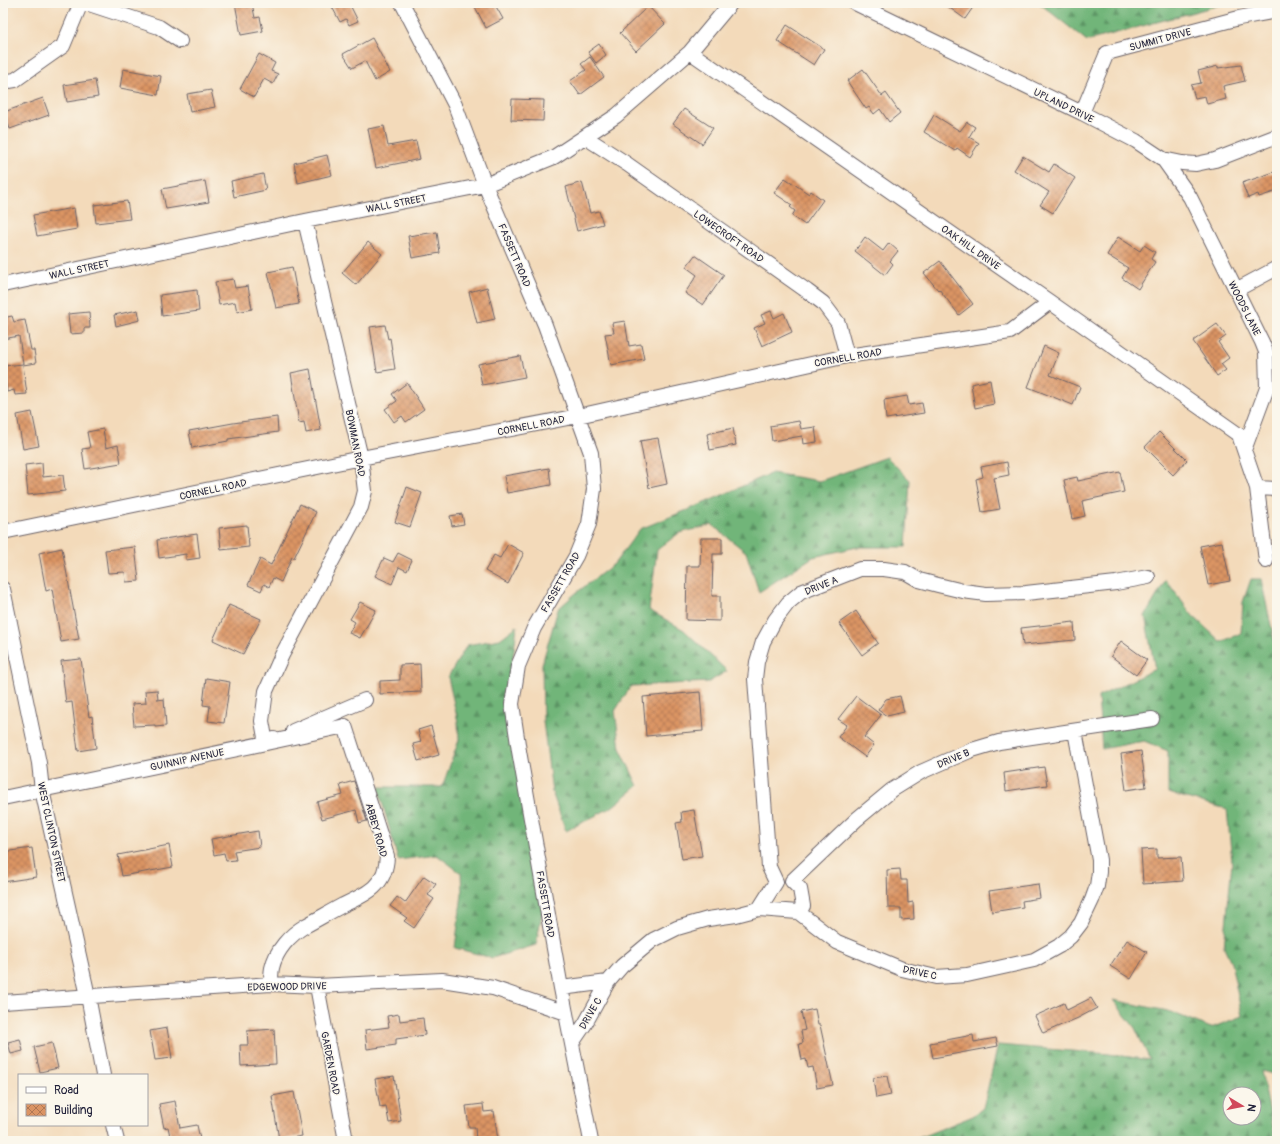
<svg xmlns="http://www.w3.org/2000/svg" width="1280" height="1144" font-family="Pangolin,sans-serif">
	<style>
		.forest { fill: url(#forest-firs); stroke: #4a6c5a; fill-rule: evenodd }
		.building { fill: url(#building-cross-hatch) }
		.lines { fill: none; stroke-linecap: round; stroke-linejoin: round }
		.minor-casing { stroke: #6b6267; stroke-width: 16 }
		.minor { stroke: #fff; stroke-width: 14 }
		.labels { text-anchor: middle; stroke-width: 3; stroke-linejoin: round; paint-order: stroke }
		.street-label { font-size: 10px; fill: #22223b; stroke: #fbf7ec }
	</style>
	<defs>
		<pattern id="forest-firs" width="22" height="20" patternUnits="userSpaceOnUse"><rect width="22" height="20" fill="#71b579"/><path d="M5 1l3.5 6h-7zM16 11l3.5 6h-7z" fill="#5c9364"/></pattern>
		<pattern id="building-cross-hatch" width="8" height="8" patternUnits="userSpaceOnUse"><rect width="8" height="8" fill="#db9464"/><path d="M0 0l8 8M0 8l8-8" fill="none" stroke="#b17854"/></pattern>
	</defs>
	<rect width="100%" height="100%" fill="#fbf7ec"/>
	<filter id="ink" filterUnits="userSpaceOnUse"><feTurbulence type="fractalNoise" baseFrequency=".025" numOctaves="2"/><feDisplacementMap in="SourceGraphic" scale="8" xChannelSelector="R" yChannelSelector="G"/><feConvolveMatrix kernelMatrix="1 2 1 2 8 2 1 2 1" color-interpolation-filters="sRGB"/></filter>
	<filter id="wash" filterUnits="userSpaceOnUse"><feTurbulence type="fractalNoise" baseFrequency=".012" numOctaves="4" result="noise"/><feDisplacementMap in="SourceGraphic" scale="16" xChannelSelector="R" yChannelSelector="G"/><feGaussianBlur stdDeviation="0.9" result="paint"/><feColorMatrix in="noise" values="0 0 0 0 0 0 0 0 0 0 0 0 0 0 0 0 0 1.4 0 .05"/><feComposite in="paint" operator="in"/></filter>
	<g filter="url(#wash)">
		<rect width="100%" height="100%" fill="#f3daba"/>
		<!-- forest -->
		<path class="forest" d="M1039,3H1227L1087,41Z
			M887,457L910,480L906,547H857L813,557L759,592L746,552L712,525L679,533L657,550L649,610L684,630L727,671L709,682L631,686L615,711L620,748L638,786L612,807L566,831L552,792L543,721L542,664L558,609L576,593L614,564L640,529L702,504L772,473L820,481Z
			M1251,579H1261L1277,653V1075L1261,1071L1276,1141H911L973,1116L983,1108L998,1045L1109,1054L1150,1060L1135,1028L1113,1000L1168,1011L1211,1028L1242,1016L1231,962L1224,947L1232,862L1227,809L1168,793V751L1144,741L1102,749L1098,697L1155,669L1145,616L1166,580L1192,615L1221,642L1241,633L1243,602ZM1230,1094H1254V1118H1230Z
			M517,626L507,706L543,908L536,945L492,958L455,948L462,894L461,873L437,855L398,860L378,787H442L459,740L458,722L448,677L467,645L500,639Z"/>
		<g id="blocks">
			<!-- building -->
			<path class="building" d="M235,3H252L255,18L260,17L263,31L241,35Z
				M330,3H349L358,21L349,25L346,19L340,22Z
				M473,3H494L503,19L486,28Z
				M943,3H976L965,19Z
				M648,6L665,24L636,51L620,33Z
				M787,25L824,49L814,65L777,41Z
				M372,38L390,72L375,81L365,61L352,68L343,54Z
				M599,44L606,55L596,63L588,52Z
				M259,54L275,63L271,71L278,74L273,84L264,79L254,97L240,89Z
				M590,57L604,77L580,95L570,81L586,70L581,64Z
				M1241,65L1245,81L1223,86L1226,99L1207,104L1205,96L1195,98L1191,85L1201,83L1198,71L1218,66V68Z
				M123,69L161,76L158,95L120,88Z
				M863,69L882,96L886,93L900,113L889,122L880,109L874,114L869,107L866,109L847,81Z
				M95,80L98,97L67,102L64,85Z
				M211,90L215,107L190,112L187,94Z
				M43,98L49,115L10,129L4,112Z
				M512,99L544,100L543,121L511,120Z
				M684,109L713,128L702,144L673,124Z
				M934,115L960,131L967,122L975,127L969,137L979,143L970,157L957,148L955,151L924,132Z
				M384,126L388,146L416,141L420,159L376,168L368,129Z
				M327,155L332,175L298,183L294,163Z
				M1023,156L1049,172L1054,164L1075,178L1053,213L1040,205L1049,192L1014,170Z
				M1277,171V191L1259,197L1258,194L1248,198L1242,183Z
				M263,174L266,190L234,197L231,181Z
				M785,178L809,194L811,191L823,200L805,225L792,216L795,211L790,207L792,205L774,193Z
				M205,181L209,202L166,209L162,189Z
				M582,182L590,213L599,211L603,224L577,231L566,187Z
				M127,201L130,219L96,223L94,205Z
				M74,208L77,229L37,236L33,215Z
				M437,232L440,253L412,258L408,236Z
				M865,237L883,251L889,243L898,251L890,261L893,264L885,275L855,251Z
				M1118,237L1140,251L1144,245L1155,252L1151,259L1155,262L1138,289L1122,278L1128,268L1107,255Z
				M368,242L382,254L356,285L342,273Z
				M695,255L724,275L703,305L685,293L697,275L686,267Z
				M940,261L973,304L959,315L939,289L938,290L924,273Z
				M292,267L299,304L276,308L268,272Z
				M233,279L235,288L248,286L252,309L237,312L235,302L219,305L215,282Z
				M487,287L495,319L477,323L469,292Z
				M197,290L199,311L162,316L160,295Z
				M138,310L140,320L116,326L114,315Z
				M771,311L774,318L784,313L792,332L762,346L754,328L765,323L761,315Z
				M89,312L90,328H84V333L70,334L68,314Z
				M12,316L14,322L25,320L31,350H34L36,363L23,365L27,394L15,395L14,390L7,392L4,366L23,364L19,336L3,339V318Z
				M625,321L629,346L641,344L644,359L611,365L605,334L614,333L612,323Z
				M1217,324L1226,336L1218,342L1229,358L1221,364L1226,370L1217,376L1193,341Z
				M385,325L388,339L390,338L395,369L377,372L370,327Z
				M1044,346L1059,353L1050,375L1080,387L1073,405L1028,387Z
				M520,356L525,377L482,385L478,364Z
				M310,369L321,430L306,433L304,422L299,423L291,373Z
				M990,380L994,404L975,408L971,384Z
				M407,383L424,409L406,422L402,416L394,422L385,409L397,401L392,394Z
				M907,396L909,405L922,403L924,413L886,419L884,400Z
				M32,412L39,446L23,449L17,415Z
				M277,417L278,432L228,439V441L192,448L189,431L233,423Z
				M799,421L801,429L815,427L817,442L803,444L802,436L772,441L770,426Z
				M733,428L736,445L710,450L707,434Z
				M103,429L106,448L118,445L121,463L85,469L82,449L90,448L87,432Z
				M1159,432L1187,460L1173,475L1145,447Z
				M658,438L667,484L649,488L640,441Z
				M1007,462L1009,475L994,478L1000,509L982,512L976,479L983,477L981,467Z
				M42,463L43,477L63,475L65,491L28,495L25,465Z
				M549,468L551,485L507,493L504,476Z
				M1120,472L1124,492L1082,501L1085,516L1072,519L1064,480L1077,477L1078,481Z
				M407,487L422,493L410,527L395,522Z
				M300,504L316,512L294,558L292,557L281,582L273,578L269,587L264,584L261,591L248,585L260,559L271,565Z
				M462,514L464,524L452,526L450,516Z
				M247,525L249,547L221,550L219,528Z
				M197,534L200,558L186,560V554L159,558L157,540Z
				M701,538H722V554H713L712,596H720V621L686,620L687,566H700Z
				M1222,542L1230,581L1208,585L1200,546Z
				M508,544L524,553L508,584L485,571L494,555L500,558Z
				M135,547L139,581L126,582L125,572L108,573L105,550Z
				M62,548L79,639L61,642L52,589L46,591L39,553Z
				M398,553L412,560L407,571L399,567L392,584L375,576L384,558L393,562Z
				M360,602L376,610L360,638L349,633L355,622L350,619Z
				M229,605L261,619L243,654L213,640Z
				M856,611L878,643L862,655L839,623Z
				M1074,622L1075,640L1023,645L1021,628Z
				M1121,641L1147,660L1136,675L1111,656Z
				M81,659L89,717L92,716L96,748L78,751L72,702L66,703L61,661Z
				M420,664L421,692L380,694V681L400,680V665Z
				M206,678L230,682L224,723L208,721L210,706L203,705Z
				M157,690L158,700L164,699L166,726L155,727V725L134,726L132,704L146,703L145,691Z
				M700,692L703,731L646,736L643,697Z
				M856,696L881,715L864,737L874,745L865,757L838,737L847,725L838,719Z
				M900,696L904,712L887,716L878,710L886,699Z
				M431,726L439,755L418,761L413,744L421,742L418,730Z
				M1141,751L1146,787L1126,790L1121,754Z
				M1044,767L1047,785L1006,791L1004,773Z
				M354,781L367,821L359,823L356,810L322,819L317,802L343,795L340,785Z
				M694,810L702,856L682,859L676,823L682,822L681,812Z
				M258,831L260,847L234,851L236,860L226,861L224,853L214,855L211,839Z
				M169,845L173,867L122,876L118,855Z
				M32,848L36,877L3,882V852Z
				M1157,849V858L1181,857L1183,881L1143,884L1141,850Z
				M900,869L901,880H907L908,903L913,902L914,919L901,920V908H888L887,870Z
				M424,876L436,884L428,895L434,899L414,928L404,921L407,918L390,906L397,897L405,903Z
				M1038,884L1040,898L1022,901L1023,907L992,912L989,891Z
				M1127,940L1147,952L1131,979L1110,966Z
				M1091,998L1097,1008L1078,1018L1043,1033L1035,1016L1064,1003L1067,1010Z
				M815,1009L818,1025H820L833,1085L817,1088L813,1067L808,1068L806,1059L802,1060L799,1044L803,1043L801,1031L805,1030L801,1012Z
				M399,1014L400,1021L423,1018L425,1035L396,1039V1045L367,1049L365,1030L389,1027L387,1016Z
				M167,1028L172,1058L155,1060L150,1031Z
				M274,1029L276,1064L241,1066L240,1045H248L247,1031Z
				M973,1035L974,1042L996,1038L998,1046L933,1058L930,1043Z
				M20,1039L23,1051L11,1054L8,1042Z
				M52,1043L58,1068L40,1072L34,1047Z
				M394,1076L401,1121L389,1123L386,1106L380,1107L375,1079Z
				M887,1076L891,1095L876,1098L873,1078Z
				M294,1092L302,1136L279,1140L272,1096Z
				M175,1101L180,1128L197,1125L200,1139L192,1141H174L173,1136H170L168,1127L164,1128L159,1104Z
				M483,1104L484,1112L494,1111L498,1141H476L475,1127H469L466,1106Z"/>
		</g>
	</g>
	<g filter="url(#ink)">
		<use href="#blocks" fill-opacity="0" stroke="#6b6267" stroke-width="1"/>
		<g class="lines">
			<!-- minor casing -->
			<g class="minor-casing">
				<path id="minor" d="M86,3L159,27L180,41
					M402,3L455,105L485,185L545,325L591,453L594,489L589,524L576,556L534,628L518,666L512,704L519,751L561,988L591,1141
					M855,3L1082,113L1136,141L1163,159L1182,163L1196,164L1215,160L1277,136
					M690,52L1050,302L1239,435L1244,450
					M3,82L15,80L63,46L81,3
					M1082,113L1107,53L1239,18L1277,11
					M585,137L627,164L807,291L823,303L838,323L847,356
					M1163,159L1190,197L1262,342L1266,352L1267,388L1244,450L1257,488L1266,561
					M3,285L305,221L485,185L554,157L616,116L690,52L731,3
					M1236,290L1277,268
					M1257,488L1277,489
					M3,532L361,458L578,416L847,356L1010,332L1050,302
					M3,589L39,763L42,790L88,996L103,1075
					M293,731L365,700
					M3,798L266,743L274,739
					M759,909L776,882L769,867L755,679L757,662L763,642L775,620L788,603L801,592L860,569H884L905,572L919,580L938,585L963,591L986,594L1026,593L1116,583L1148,577
					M798,912L803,906L800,889L792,881L857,819L892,790L921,772L946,761L972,750L999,742L1152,719
					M271,984C271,979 271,973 272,968C276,950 290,935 305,926C318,919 330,912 343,905C367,894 386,886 387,856L345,726L266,743L262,721L266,691L282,655L361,507L365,491L361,458L305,221
					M317,986L346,1141
					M561,988L608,982L622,966L653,940L677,928L708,919L736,915L759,909L798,912L837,942L902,969L936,977L967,975L1034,960L1059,946L1071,936L1081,923L1092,900L1097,886L1099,872V860L1075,731
					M3,1002L271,984L317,986L442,980L493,988L566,1013
					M572,1043L585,1024L608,982
					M113,1125L117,1141"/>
			</g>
			<!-- minor -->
			<use href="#minor" class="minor"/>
		</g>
	</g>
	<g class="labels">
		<!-- street labels -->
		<g class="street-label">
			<text transform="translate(1160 39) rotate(-15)" y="4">SUMMIT DRIVE</text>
			<text transform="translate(1064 105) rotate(26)" y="4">UPLAND DRIVE</text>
			<text transform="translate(396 203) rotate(-11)" y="4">WALL STREET</text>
			<text transform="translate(729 236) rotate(35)" y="4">LOWECROFT ROAD</text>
			<text transform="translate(971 247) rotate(35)" y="4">OAK HILL DRIVE</text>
			<text transform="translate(515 255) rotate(67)" y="4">FASSETT ROAD</text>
			<text transform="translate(79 269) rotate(-12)" y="4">WALL STREET</text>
			<text transform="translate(1245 308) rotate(63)" y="4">WOODS LANE</text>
			<text transform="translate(848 357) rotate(-10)" y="4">CORNELL ROAD</text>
			<text transform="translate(531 425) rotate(-11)" y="4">CORNELL ROAD</text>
			<text transform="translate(356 443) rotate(79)" y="4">BOWMAN ROAD</text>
			<text transform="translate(213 489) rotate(-12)" y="4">CORNELL ROAD</text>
			<text transform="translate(560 582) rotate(-60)" y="4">FASSETT ROAD</text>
			<text transform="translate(821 585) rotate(-22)" y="4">DRIVE A</text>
			<text transform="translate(953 758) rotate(-23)" y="4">DRIVE B</text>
			<text transform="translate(187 759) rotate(-12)" y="4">GUINNIP AVENUE</text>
			<text transform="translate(377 830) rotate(74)" y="4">ABBEY ROAD</text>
			<text transform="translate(52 832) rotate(78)" y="4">WEST CLINTON STREET</text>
			<text transform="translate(546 904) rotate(80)" y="4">FASSETT ROAD</text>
			<text transform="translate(920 972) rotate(12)" y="4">DRIVE C</text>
			<text transform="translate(287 986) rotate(-1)" y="4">EDGEWOOD DRIVE</text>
			<text transform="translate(590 1013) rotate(-60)" y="4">DRIVE C</text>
			<text transform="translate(331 1063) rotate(79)" y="4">GARDEN ROAD</text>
		</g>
	</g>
	<!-- margin -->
	<rect width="1280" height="1144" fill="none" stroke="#fbf7ec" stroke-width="16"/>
	<!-- legend -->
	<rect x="18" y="1074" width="130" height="52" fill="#fbf7ec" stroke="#a4a2a5"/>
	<rect x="26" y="1087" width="20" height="6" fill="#ffffff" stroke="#a4a2a5"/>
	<text x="54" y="1094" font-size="12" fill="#22223b">Road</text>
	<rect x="26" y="1104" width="20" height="12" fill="url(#building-cross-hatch)" stroke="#a4a2a5"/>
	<text x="54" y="1114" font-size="12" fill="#22223b">Building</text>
	<!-- north arrow -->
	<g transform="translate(1242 1106) rotate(100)"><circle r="19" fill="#fbf7ec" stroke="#a4a2a5"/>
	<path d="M0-3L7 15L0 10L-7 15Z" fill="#d1495b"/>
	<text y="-6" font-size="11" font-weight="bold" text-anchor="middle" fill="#22223b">N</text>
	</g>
</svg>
